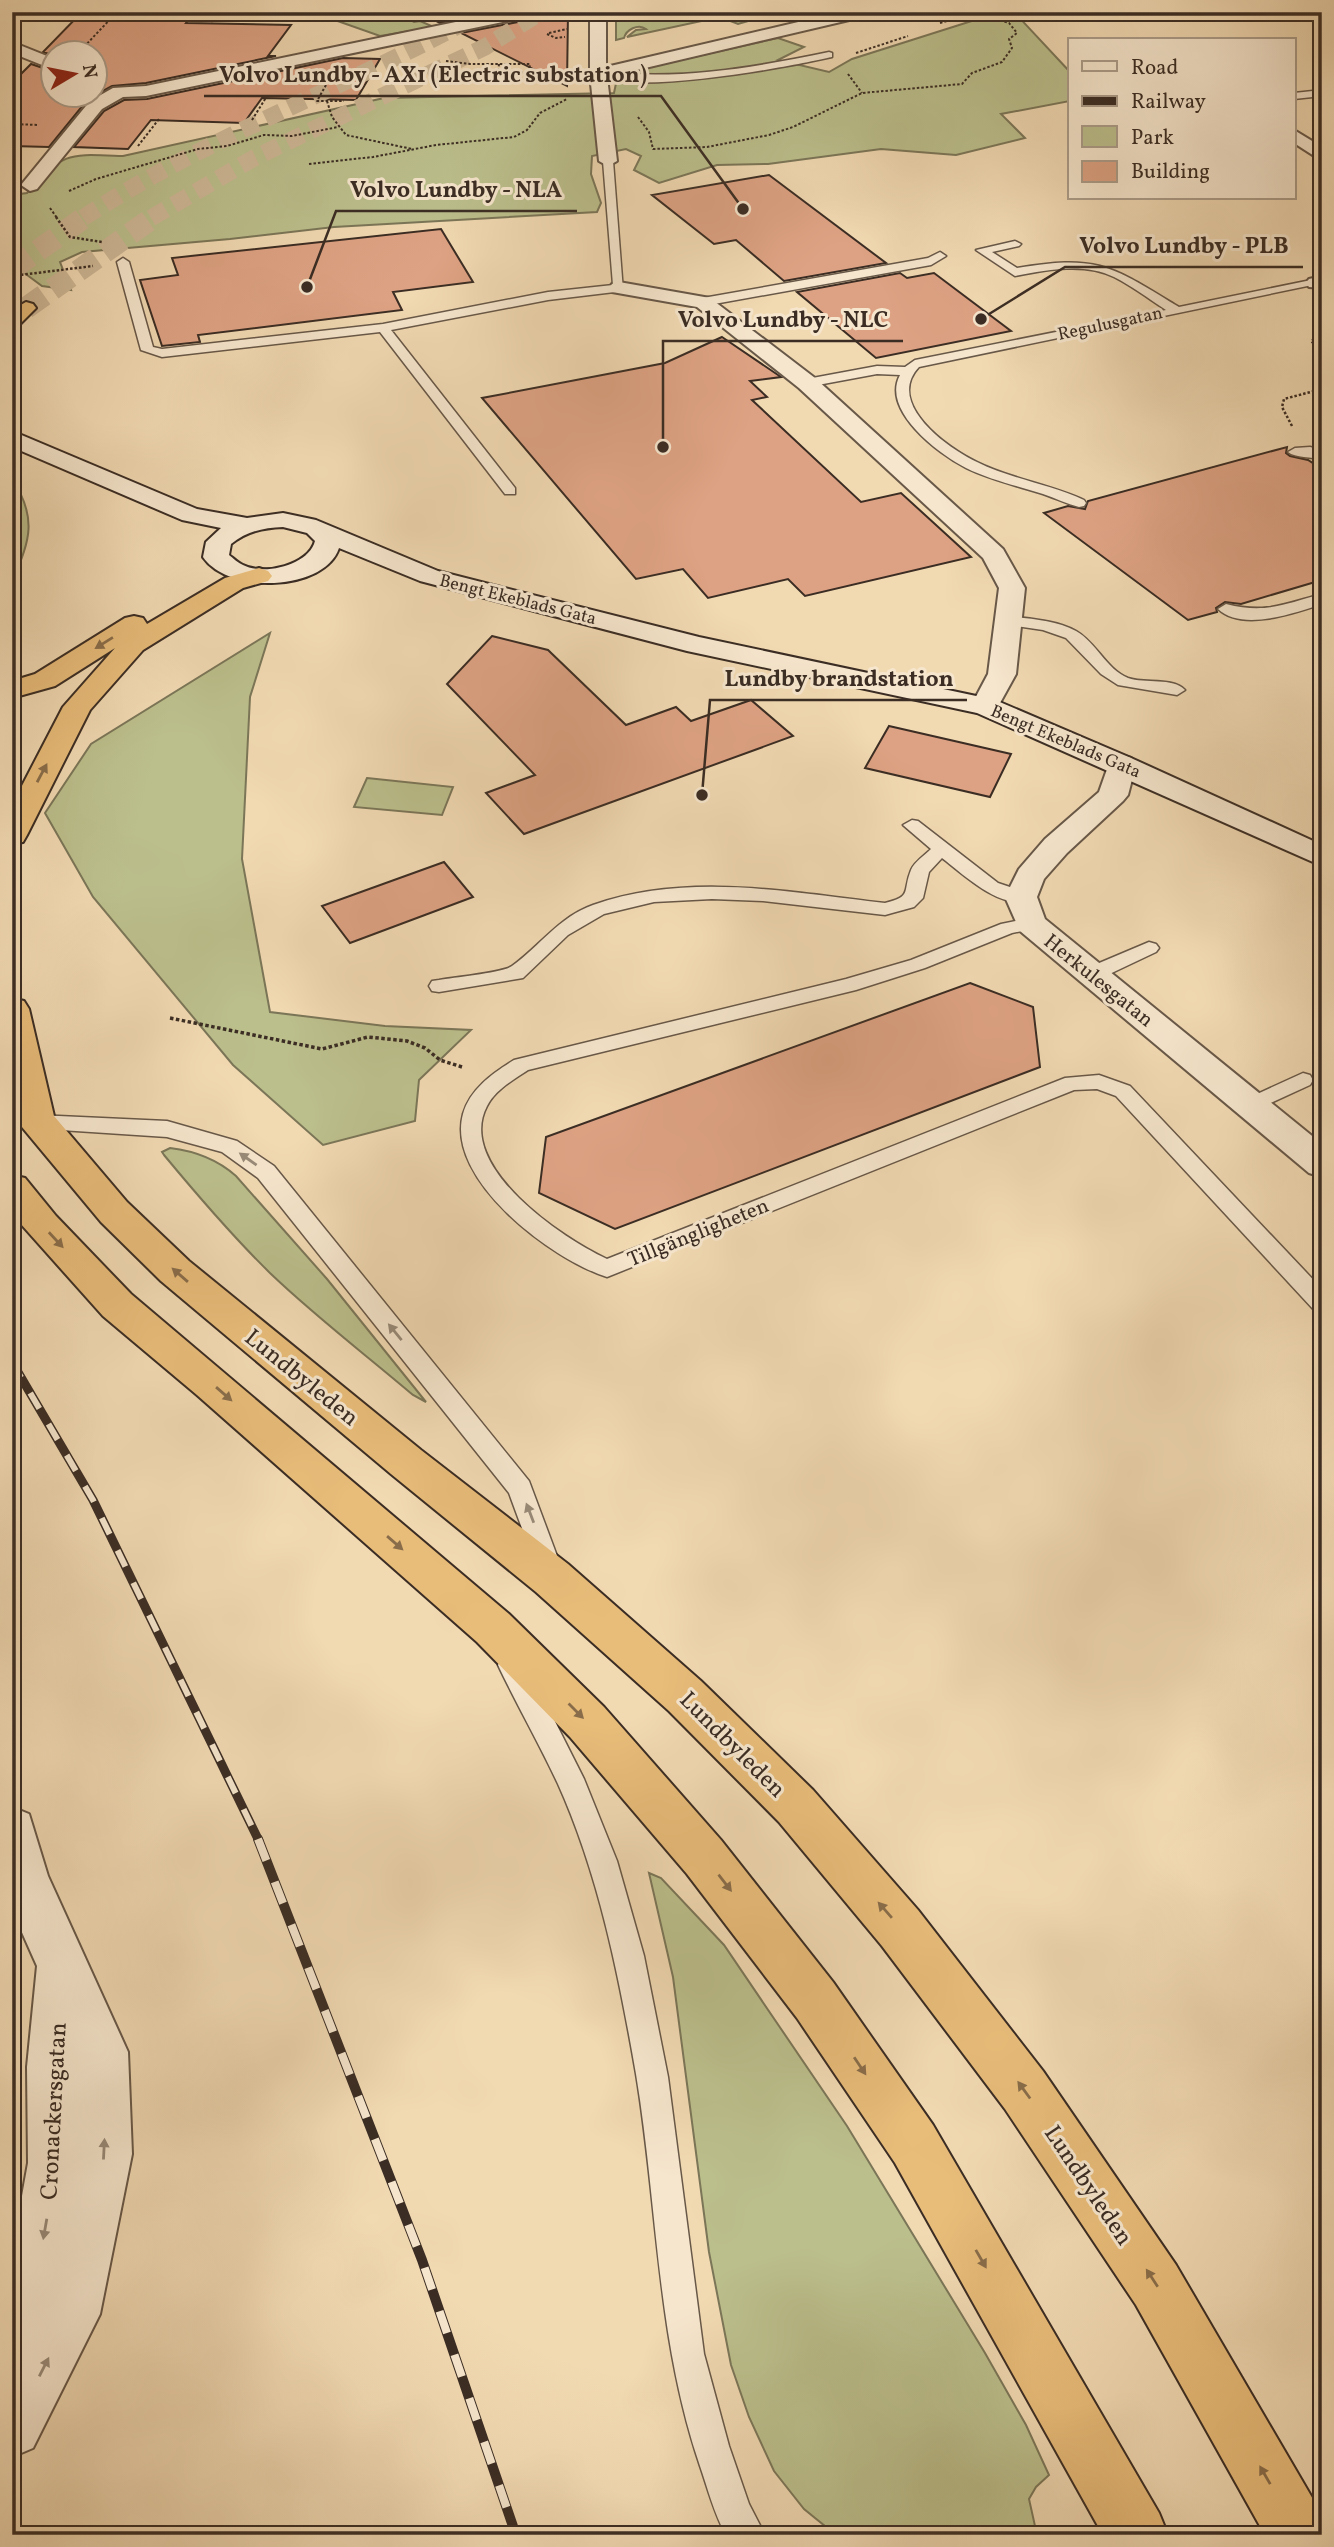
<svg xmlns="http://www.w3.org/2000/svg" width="1334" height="2547" font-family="Vollkorn,serif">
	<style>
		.green { fill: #bbbf8c; stroke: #7b7658; stroke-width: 2 }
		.building { fill: #dda283; stroke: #3b2d24; stroke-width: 2 }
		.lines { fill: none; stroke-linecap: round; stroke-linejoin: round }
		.highway-tunnel-far1 { stroke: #cdb796; stroke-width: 17; stroke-dasharray: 17 9; stroke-linecap: butt }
		.highway-tunnel { stroke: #cdb796; stroke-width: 22; stroke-dasharray: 22 10; stroke-linecap: butt }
		.lane-casing { stroke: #685848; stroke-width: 3 }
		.street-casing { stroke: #685848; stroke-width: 4 }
		.secondary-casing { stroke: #3b2d24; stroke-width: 4 }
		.highway-casing { stroke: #3b2d24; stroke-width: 4 }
		.path-far2 { stroke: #3b2d24; stroke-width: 2; stroke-dasharray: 2.5 2; stroke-linecap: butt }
		.path-far1 { stroke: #3b2d24; stroke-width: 2.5; stroke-dasharray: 2.5 2; stroke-linecap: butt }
		.path { stroke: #3b2d24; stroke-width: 3.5; stroke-dasharray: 3.5 2.5; stroke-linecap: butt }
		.lane { fill: #f6e6cd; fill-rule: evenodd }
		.street { fill: #f6e6cd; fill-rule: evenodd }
		.secondary { fill: #f6e6cd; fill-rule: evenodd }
		.highway { fill: #e8bc79; fill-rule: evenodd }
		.rail-far1-casing { stroke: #3b2d24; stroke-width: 9 }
		.rail-casing { stroke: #3b2d24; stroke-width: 10 }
		.rail-far1 { stroke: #f6e6cd; stroke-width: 6; stroke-dasharray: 18; stroke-linecap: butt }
		.rail { stroke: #f6e6cd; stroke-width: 8; stroke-dasharray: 23; stroke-linecap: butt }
		.oneway { fill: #896d4a }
		.oneway2 { fill: #988a78 }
		.labels { text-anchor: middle; stroke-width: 6; stroke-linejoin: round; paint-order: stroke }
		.far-street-label { font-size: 18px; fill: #3b2d24; stroke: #f6e6cd }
		.street-label { font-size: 21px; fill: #3b2d24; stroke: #f6e6cd }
		.near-street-label { font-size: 24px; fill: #3b2d24; stroke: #f6e6cd }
		.leader { fill: none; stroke: #3b2d24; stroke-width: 2.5 }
		.callout-dot { fill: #3b2d24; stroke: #f6e6cd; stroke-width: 2.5 }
		.callout-label { font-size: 23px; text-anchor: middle; font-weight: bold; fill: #3b2d24; stroke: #f6e6cd; stroke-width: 6; stroke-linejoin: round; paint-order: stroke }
	</style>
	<rect width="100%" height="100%" fill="#f1d9b2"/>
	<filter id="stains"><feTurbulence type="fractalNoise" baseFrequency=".00286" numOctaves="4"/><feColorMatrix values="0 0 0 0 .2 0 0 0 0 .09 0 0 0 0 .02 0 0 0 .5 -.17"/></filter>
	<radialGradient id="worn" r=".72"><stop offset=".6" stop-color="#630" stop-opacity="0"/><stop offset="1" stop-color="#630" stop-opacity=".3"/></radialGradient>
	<!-- green -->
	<path class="green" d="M312,12H397L414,22L420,21L434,27L380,36Z
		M650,12H732L733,18H747L748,21L738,24L720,17L627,37L636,30L646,29C638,23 626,30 624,38L616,40V20Z
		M1000,12H1014L1070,72V101L1001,114L1025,138L956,155L881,149L768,164L717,165L659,183L634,170L641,156L626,149L592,156L591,174L601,203L597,212L334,227L230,239L82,252L60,262L71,290L42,286L23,272L12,273V195L27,193C64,151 68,154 123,156L384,98L614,93L618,74L778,38L804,47L778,60L829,72L852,59Z
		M12,479C37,516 31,542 12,580Z
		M270,633L250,697L242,859L270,1012L385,1026L471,1030L419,1080L415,1121L323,1145L233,1065L93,897L45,813L91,744Z
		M367,778L453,787L442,815L354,807Z
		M170,1148C195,1151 217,1159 236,1176L327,1279L426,1402L413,1395C366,1355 316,1317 271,1274C233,1237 198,1196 164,1155L162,1152Z
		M649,1873L661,1878L724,1945L847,2126L985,2353L1026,2425L1049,2475L1036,2487L1029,2499L1037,2535H836L804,2509L774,2471L749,2417L731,2365L709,2252L673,1977Z"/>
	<!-- building -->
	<path class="building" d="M419,12H490L440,23Z
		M537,12H568L567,86L461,33L528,20Z
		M80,14L191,16L186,23L291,25L268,56H276L146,83L112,86L88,99L49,147L12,146V83L31,64L52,71V94H94V52H52V55L43,52Z
		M343,58L380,59L356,100L262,98L244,123L151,120L128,149L74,147L104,111L124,100L147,99Z
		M769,175L886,263L784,281L736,240L714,244L652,195Z
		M441,229L473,282L393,292L402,310L198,335L200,342L162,346L140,280L178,275L172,258Z
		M900,273L907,278L934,273L1011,331L876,358L797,292Z
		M722,337L781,377L750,381L767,397L752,400L861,502L901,493L971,557L805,596L788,579L708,598L683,569L636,579L482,398L665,363Z
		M1287,447L1286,453L1290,456L1308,460L1322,469V580L1241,604L1225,602L1216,608L1217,612L1188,620L1044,513L1068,506L1085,509L1088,501Z
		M492,636L548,650L626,725L676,707L691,721L751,700L793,736L524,834L486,793L535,775L447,684Z
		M889,726L1011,754L990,797L865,768Z
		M444,862L473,897L350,943L322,906Z
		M970,983L1033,1007L1040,1067L615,1229L539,1193L546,1137Z"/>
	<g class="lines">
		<!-- highway-tunnel-far1 -->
		<path class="highway-tunnel-far1" d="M83,218C209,135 352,86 483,12
			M151,218L254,158L485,47L541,12"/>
		<!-- highway-tunnel -->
		<path class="highway-tunnel" d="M12,269L85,217
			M26,308L154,217"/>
		<!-- lane casing -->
		<g class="lane-casing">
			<path id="lane" d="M212,12H221L212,21L207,18Z
				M829,52L832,53V57C788,67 629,97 593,74L598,71C676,81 752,68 829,52Z
				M1322,90V96L1294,99V93Z
				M608,158L613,161L623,291L548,300L391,330L515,488V494H505L380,332L162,357L141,350L117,262L123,258L129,262L153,347L162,349L383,324L548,292L613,285L603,161Z
				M1015,241L1021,244L1019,246L992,252L1017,268C1098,254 1112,266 1179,307L1316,279L1322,283L919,367C885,403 947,448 977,462C1011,479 1049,484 1084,500L1086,503L1084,506L1079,507C1067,504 1055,498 1043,494C1018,486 990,480 966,468C937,453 881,410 900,375L877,374L807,387L800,383L807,379L877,366L905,367L915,360L1166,310C1149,299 1132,286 1114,277C1084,262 1046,270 1015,276L976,250Z
				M940,252L946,256L931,265L703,306L697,302L703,298L928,258Z
				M1310,447L1322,450V459C1312,457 1295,458 1288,452L1295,448Z
				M1322,594V604C1295,613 1242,632 1218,609L1226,604C1266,614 1284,604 1322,594Z
				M1008,616C1030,619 1056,620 1076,631C1096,642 1106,669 1128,678C1145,684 1173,677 1185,690L1177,695L1118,685L1101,674L1066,638L1043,630L1002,624L1000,621Z
				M912,820L918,821L998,883L1028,893L1030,897L1028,901C999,909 963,874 942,858L929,872L923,898L914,907L892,913L885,915L763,901L712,899L654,902L604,914L568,935L523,978L439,992L432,991L429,986L432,981L439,980C454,977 502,973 512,966C540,946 559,917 593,905C687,872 789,892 885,903C913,896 902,892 911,870C914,862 925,855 931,849L903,825Z
				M1031,918L1038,920L1040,924L1038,928L1012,933L925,968L856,990L528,1070C513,1080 495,1090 487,1106C455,1166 563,1239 607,1259L1065,1078L1099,1075L1130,1086L1322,1289V1313L1314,1310L1116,1096L1097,1089L1074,1090L607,1277C553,1260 445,1180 463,1114C470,1089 493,1073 514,1060L846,979L911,960L1001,924Z
				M1149,942L1156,944L1159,948L1156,952L1099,979H1085L1082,974L1085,969Z
				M1303,1073L1310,1075L1313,1080L1310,1085L1251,1112L1244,1110L1241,1105L1244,1100Z
				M37,1115L167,1121L237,1141L274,1166L529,1481L563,1572L559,1580L550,1583L541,1580L509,1493L258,1178L222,1152L167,1137L30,1128L26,1123L30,1118Z
				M512,1653L522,1656L584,1779L617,1861L644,1956L668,2077L704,2354L729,2446L749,2504L765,2535H726C714,2514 708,2489 700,2466C656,2337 658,2206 636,2074C619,1976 599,1875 558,1784C539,1743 517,1705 498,1665L502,1656Z"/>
		</g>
		<!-- street casing -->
		<g class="street-casing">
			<path id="street" d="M504,12H534L527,17L146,96L123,97L102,109L37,189L30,191L21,185L90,101L113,88L146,86Z
				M590,12H606V67L841,12H869L862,17L607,77L617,161L608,166L599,161L590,74Z
				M12,42L52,58V69L12,53Z
				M1294,130L1322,147V161L1294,143Z
				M1322,276V288L1309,287L1306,283L1309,279Z
				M619,282L710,298L815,378L1003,549L1025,588L1016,674L995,712L985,714L975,712L971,706L988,674L999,588L983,558L799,388L697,307L612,292L609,288L612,284Z
				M1121,755L1131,758L1136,764L1128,795L1123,801L1067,853L1044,879L1037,897L1045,919L1322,1144V1177L1309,1173L1020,931L1005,897L1019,869L1045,839L1099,792L1111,758Z
				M12,1807L29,1814L48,1876L128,2052L132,2154L100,2314L33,2448L12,2457V2251L28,2163L27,2067L37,1966L12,1910Z"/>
		</g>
		<!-- secondary casing -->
		<g class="secondary-casing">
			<path id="secondary" d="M12,12H27L12,19Z
				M12,431L197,509L247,518L283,513L316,520L438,571L699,637L995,700L1131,758L1322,845V866L977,713L687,651L420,581L339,548C325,591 229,595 203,557L206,542L221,528L182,520L12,447ZM283,527L307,533L315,541C309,565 264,576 243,565C238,563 233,558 229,555L231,544C247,531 263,528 283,527Z"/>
		</g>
		<!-- highway casing -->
		<g class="highway-casing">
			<path id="highway" d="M26,302L33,304L36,308L19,325L12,327V310Z
				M259,568L268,571L272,576L268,581L243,588L143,650L90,710L27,835L23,842L12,844V805L63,707L115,648L55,686L12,698V681L35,674L125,618L134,616L143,618L147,624L225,578Z
				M12,998L24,1001L29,1009L54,1116L127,1202L189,1261L421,1450L568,1564L701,1681L813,1790L918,1910L1043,2071L1176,2265L1321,2513L1322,2535H1265L1136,2305L1005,2109L882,1946L779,1822L669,1711L536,1592L391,1474L161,1281L101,1222L12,1115Z
				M12,1175L25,1178L56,1216L131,1294L509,1614L604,1707L721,1840L833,1982L933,2125L1159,2513L1168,2535H1103L895,2163L797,2018L687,1874L570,1737L477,1642L197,1395L103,1316L12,1214Z"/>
		</g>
		<!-- path-far2 -->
		<path class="path-far2" d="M320,12L358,15
			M630,15L645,12
			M940,23L976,13
			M549,33L567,29
			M547,34L556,38L565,37
			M81,50L117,12
			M856,53L908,36
			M446,61L470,64H530L528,80
			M499,64L498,73L529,72
			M848,74L862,93
			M483,81L485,73H498
			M326,85L317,101H344
			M327,101L332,117L346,135L412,149
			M638,117L649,132L653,149L707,147L769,135L793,127L862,93L962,84L972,73L1002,62L1012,48L1009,39L1017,33L1009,23L975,13
			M252,120L267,96
			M12,124L39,125
			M138,146L159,119
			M309,164L373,157L436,145L514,137L527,130L540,113L567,99
			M69,191L96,179L198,149L227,146L264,135L292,136L338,127
			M50,208L57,218"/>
		<!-- path-far1 -->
		<path class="path-far1" d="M56,217L70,237L102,242
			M12,276L93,266
			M1322,335L1311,341L1322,351
			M1292,426L1282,407L1284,399L1322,389"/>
		<!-- path -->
		<path class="path" d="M170,1018L322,1049L368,1037L407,1041L425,1048L440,1060L462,1067"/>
		<!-- lane -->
		<use href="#lane" class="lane"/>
		<!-- street -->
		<use href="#street" class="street"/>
		<!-- secondary -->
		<use href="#secondary" class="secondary"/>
		<!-- highway -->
		<use href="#highway" class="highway"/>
		<!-- rail-far1 casing -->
		<g class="rail-far1-casing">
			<path id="rail-far1" d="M12,1362L93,1500L259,1841"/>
		</g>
		<!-- rail casing -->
		<g class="rail-casing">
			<path id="rail" d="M258,1839L422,2260L516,2535"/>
		</g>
		<!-- rail-far1 -->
		<use href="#rail-far1" class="rail-far1"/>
		<!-- rail -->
		<use href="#rail" class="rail"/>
	</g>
	<!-- one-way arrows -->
	<defs><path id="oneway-solid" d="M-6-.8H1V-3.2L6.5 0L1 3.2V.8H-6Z" transform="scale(1.75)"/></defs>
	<g class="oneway">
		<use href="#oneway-solid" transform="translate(104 643) rotate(148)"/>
		<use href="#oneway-solid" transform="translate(42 773) rotate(-62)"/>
		<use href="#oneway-solid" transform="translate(56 1240) rotate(47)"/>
		<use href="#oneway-solid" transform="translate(180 1275) rotate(-139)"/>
		<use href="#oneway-solid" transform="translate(224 1394) rotate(41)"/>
		<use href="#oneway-solid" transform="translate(395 1543) rotate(41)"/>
		<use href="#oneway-solid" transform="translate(576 1711) rotate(45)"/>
		<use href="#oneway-solid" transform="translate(725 1883) rotate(52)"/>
		<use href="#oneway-solid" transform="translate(885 1910) rotate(-131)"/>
		<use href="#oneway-solid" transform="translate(860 2066) rotate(56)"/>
		<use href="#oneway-solid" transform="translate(1024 2090) rotate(-126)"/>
		<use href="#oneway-solid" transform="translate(981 2259) rotate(60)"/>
		<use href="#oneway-solid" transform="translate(1152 2278) rotate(-123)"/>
		<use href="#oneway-solid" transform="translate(1265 2475) rotate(-120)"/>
	</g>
	<g class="oneway2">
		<use href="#oneway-solid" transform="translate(248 1159) rotate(-145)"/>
		<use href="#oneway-solid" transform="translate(395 1332) rotate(-129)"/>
		<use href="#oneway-solid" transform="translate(530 1513) rotate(-111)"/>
		<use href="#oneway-solid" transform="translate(104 2149) rotate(-87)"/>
		<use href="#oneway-solid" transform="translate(45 2229) rotate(100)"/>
		<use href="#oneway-solid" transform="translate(44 2367) rotate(-63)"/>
	</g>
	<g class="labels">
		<!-- far-street labels -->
		<g class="far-street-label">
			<text transform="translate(1110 323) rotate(-12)" y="6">Regulusgatan</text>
			<text transform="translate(518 599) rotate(14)" y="6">Bengt Ekeblads Gata</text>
			<text transform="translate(1066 741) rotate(23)" y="6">Bengt Ekeblads Gata</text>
		</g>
		<!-- street labels -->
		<g class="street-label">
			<text transform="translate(1099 980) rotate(39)" y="7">Herkulesgatan</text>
			<text transform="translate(698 1232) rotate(-22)" y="7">Tillgängligheten</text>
		</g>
		<!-- near-street labels -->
		<g class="near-street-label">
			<text transform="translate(302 1377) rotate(39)" y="8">Lundbyleden</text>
			<text transform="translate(733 1744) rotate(45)" y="8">Lundbyleden</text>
			<text transform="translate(53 2111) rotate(-87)" y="8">Cronackersgatan</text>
			<text transform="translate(1089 2185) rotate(56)" y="8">Lundbyleden</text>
		</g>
	</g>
	<!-- callouts -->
	<path class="leader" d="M743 209L661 96H204M307 287L336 211H577M981 319L1065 267H1303M663 447L663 341H903M702 795L710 700H967"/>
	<g class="callout-dot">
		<circle cx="743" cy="209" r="7"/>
		<circle cx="307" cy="287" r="7"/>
		<circle cx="981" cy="319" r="7"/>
		<circle cx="663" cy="447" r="7"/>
		<circle cx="702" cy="795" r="7"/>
	</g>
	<g class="callout-label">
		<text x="433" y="82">Volvo Lundby - AX1 (Electric substation)</text>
		<text x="456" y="197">Volvo Lundby - NLA</text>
		<text x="1184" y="253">Volvo Lundby - PLB</text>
		<text x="783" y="327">Volvo Lundby - NLC</text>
		<text x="839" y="686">Lundby brandstation</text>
	</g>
	<!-- margin -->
	<rect width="1334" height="2547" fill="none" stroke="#f1d9b2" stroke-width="42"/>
	<rect x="14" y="14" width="1306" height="2519" fill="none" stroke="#3b2d24" stroke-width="3.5"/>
	<rect x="21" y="21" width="1292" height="2505" fill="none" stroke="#3b2d24" stroke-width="2"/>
	<!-- legend -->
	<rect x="1068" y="38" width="228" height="161" fill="#f6e6cd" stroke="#ab9c89" stroke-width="2"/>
	<rect x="1082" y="61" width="35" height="10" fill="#f6e6cd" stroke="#ab9c89" stroke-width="2"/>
	<text x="1131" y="74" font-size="21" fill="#3b2d24">Road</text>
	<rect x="1082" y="96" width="35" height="10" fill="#3b2d24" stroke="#ab9c89" stroke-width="2"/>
	<text x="1131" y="108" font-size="21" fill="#3b2d24">Railway</text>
	<rect x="1082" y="126" width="35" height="21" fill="#bbbf8c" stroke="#ab9c89" stroke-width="2"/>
	<text x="1131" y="144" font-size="21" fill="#3b2d24">Park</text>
	<rect x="1082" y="161" width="35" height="21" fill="#dda283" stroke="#ab9c89" stroke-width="2"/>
	<text x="1131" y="178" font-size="21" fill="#3b2d24">Building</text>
	<!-- north arrow -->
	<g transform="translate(74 74) rotate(80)"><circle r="33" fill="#f6e6cd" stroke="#ab9c89" stroke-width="2"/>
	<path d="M0-5L12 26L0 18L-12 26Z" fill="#8f2418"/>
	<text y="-10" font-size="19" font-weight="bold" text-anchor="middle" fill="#3b2d24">N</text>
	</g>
	<rect width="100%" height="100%" filter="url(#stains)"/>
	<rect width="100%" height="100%" fill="url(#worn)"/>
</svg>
